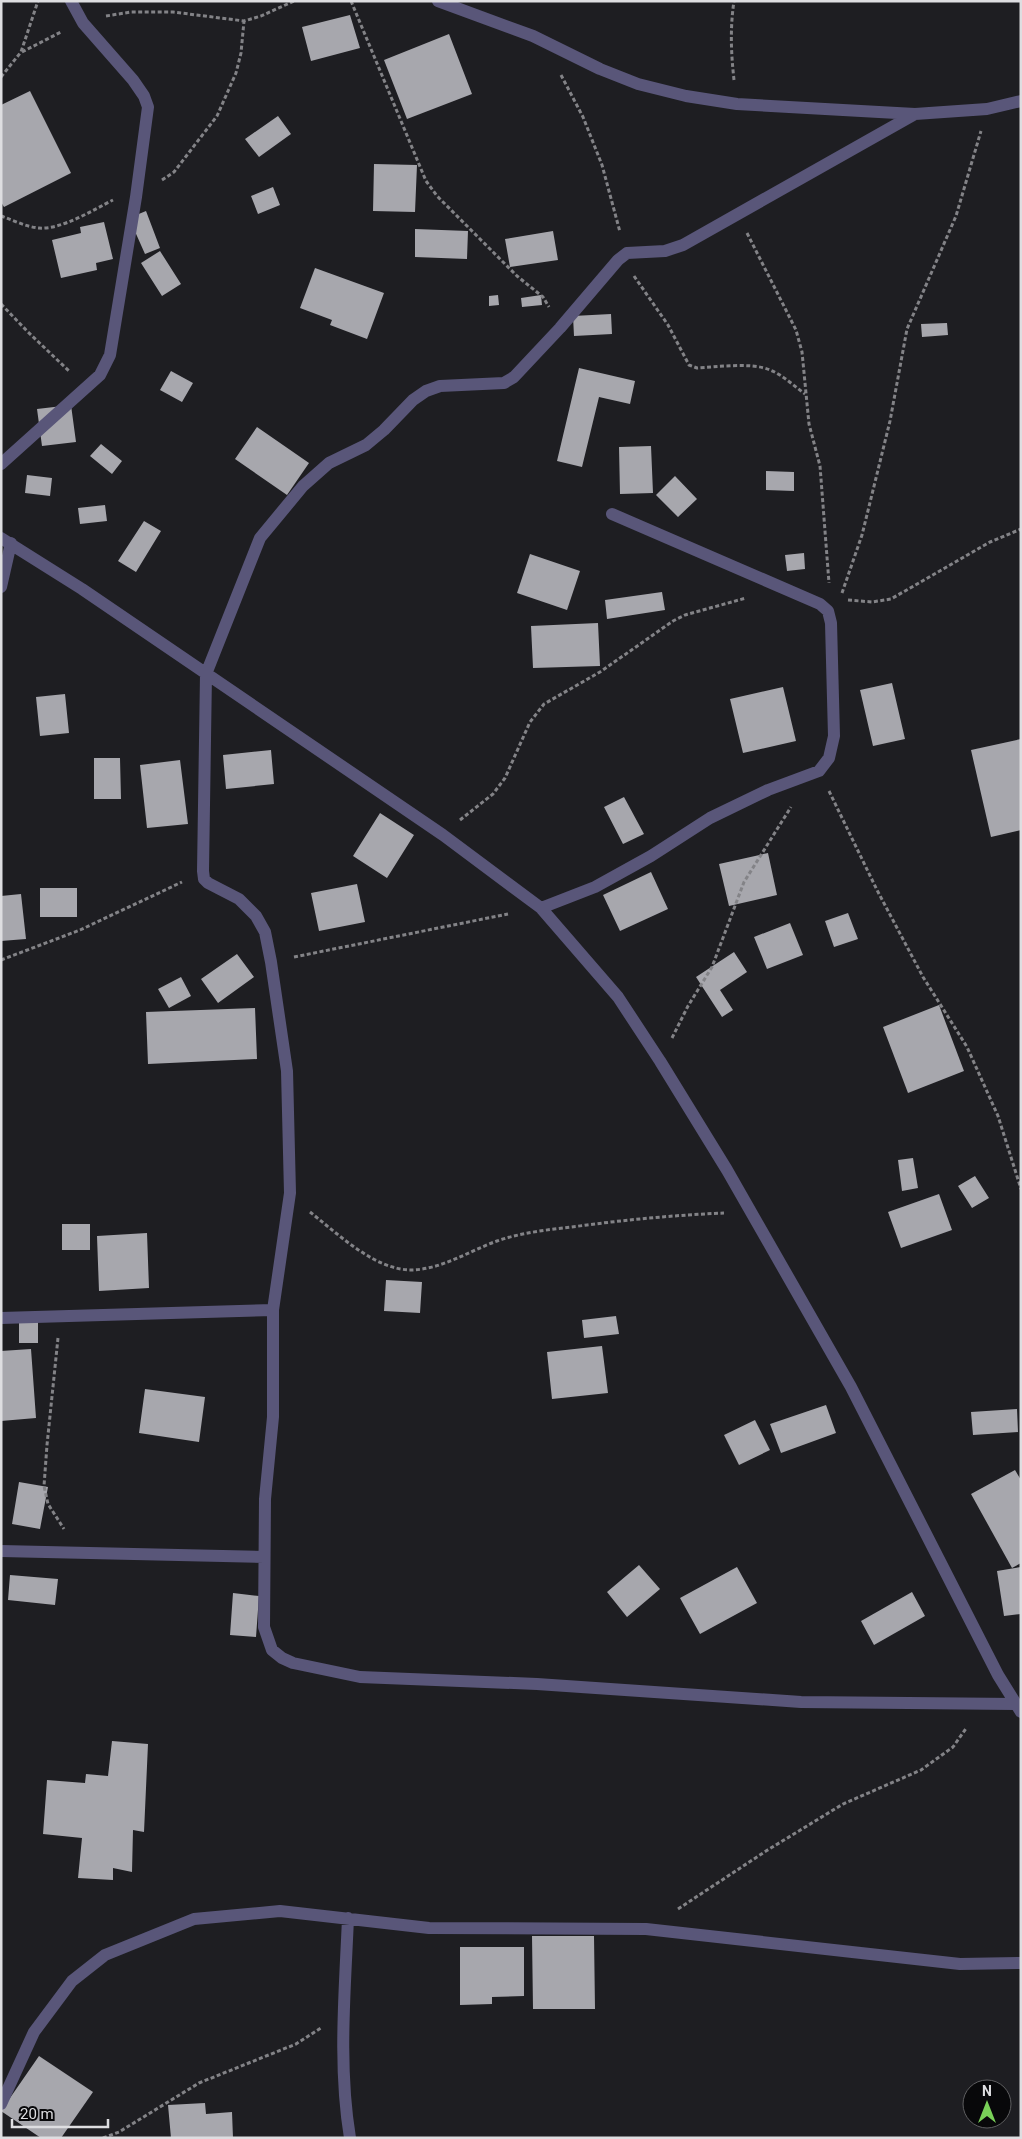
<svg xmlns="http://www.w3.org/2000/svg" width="1022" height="2139" font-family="Roboto,sans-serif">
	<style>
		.building { fill: #a7a7ad }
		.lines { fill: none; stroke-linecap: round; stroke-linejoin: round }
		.path { stroke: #838387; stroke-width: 3; stroke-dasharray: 4 2.5; stroke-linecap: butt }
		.minor { stroke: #595679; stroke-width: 12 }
	</style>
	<rect width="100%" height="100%" fill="#1e1e22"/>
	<!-- building -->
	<path class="building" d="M350,15L360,48L311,61L302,27Z
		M449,34L472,94L407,119L384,60Z
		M30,91L71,173L4,207L1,202V105Z
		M278,116L291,134L259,157L245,139Z
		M374,164L417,165L415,212L373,211Z
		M273,187L280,205L258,214L251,196Z
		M146,211L160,248L145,254L129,218Z
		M104,222L113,259L96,263L97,270L61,278L52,240L81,233L80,227Z
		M415,229L468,231L467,259L415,257Z
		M553,231L558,260L510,267L505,239Z
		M160,251L181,284L162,296L141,263Z
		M315,268L384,293L367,339L330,325L332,320L300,308Z
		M498,295L499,305L489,306V296Z
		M541,295L542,305L522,307L521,298Z
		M611,314L612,334L574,336L573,316Z
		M947,323L948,335L922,337L921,324Z
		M579,368L635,381L630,404L599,397L582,467L557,461Z
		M171,371L193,383L182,402L160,390Z
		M71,405L76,442L42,446L37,409Z
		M257,427L309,463L287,495L235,459Z
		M101,444L122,461L112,474L90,456Z
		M651,446L653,493L620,494L619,447Z
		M766,471L794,472V491L766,490Z
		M27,475L52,478L50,496L25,493Z
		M675,476L697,499L678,517L656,495Z
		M105,505L107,521L80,524L78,508Z
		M144,521L161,531L136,572L118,561Z
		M804,553L805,569L787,571L785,555Z
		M530,554L580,571L567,610L517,593Z
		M662,592L665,610L607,619L605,600Z
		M598,623L600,666L533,668L531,626Z
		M892,683L905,739L873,746L860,690Z
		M783,687L796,741L743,753L730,699Z
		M65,694L69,733L40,736L36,697Z
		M1021,739V830L991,837L971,750Z
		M271,750L274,784L226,789L223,755Z
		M94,758H120L121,799H94Z
		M180,760L188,824L147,828L140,765Z
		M624,797L644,834L623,844L604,807Z
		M380,813L414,835L387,878L353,856Z
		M768,853L777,895L729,906L719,864Z
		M651,872L668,909L620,931L603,895Z
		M357,884L365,922L319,931L311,893Z
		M40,888H77V917H40Z
		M21,894L26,939L1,941V896Z
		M848,913L858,939L834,947L825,921Z
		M790,923L803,955L767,969L754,937Z
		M734,952L747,972L720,990L733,1010L722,1017L696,977Z
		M237,954L254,977L218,1003L201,979Z
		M181,977L191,996L169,1008L158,989Z
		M939,1005L964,1071L908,1093L883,1027Z
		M255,1008L257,1059L148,1064L146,1012Z
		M913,1158L918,1188L902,1191L898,1160Z
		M975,1176L989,1198L972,1208L958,1186Z
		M939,1194L952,1230L901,1248L888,1212Z
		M62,1224H90V1250H62Z
		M147,1233L149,1288L99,1291L97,1236Z
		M386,1280L422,1282L420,1313L384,1311Z
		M616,1316L619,1334L584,1338L582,1320Z
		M38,1319V1343H19V1320Z
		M602,1346L608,1393L552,1399L547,1352Z
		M31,1349L36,1418L1,1421V1351Z
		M145,1389L205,1397L199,1442L139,1433Z
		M826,1405L836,1433L781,1453L770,1424Z
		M1017,1409L1018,1432L973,1435L971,1412Z
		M755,1420L770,1450L739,1465L724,1435Z
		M1015,1470L1021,1480V1563L1012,1568L971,1494Z
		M19,1482L48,1487L40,1529L12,1524Z
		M639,1565L660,1589L627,1617L607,1592Z
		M737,1567L757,1603L700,1634L680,1598Z
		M1021,1567V1614L1004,1616L997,1571Z
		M10,1575L58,1579L55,1605L8,1600Z
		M912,1592L925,1616L874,1645L861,1621Z
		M233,1593L259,1596L256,1637L230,1635Z
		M112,1741L148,1744L144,1832L133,1830L132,1872L113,1868V1880L78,1878L82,1838L43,1834L47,1780L85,1783L86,1774L108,1776Z
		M532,1936H594L595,2009H533Z
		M460,1947H524V1996L492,1997V2004L460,2005Z
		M39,2056L93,2092L61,2138H41L1,2111Z
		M205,2103L206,2114L232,2112L233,2138H171L168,2105Z"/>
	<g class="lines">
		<!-- path -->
		<path class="path" d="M351,1L426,181L437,196L517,276L543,297L549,307
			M106,16L131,12H173L244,21L261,16L294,1
			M22,52L61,32
			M561,75L583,117L602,165L620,232
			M1,77L21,52L38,1
			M734,80C731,53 730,28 734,1
			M162,180L174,172L217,116L236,73L241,53L244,21
			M1,216C13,220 26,227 39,228C61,230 93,210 113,200
			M747,233L796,330L802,352L809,424L820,466L829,583
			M634,276L668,325L689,365L697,368C717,367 752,362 770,370C783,375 794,386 805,394
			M1,304L28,332L70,372
			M842,593L862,535L890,421L907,329L956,216L981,131
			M848,600L872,602L891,599L990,542L1021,529
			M829,791L877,890L923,977L967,1047L998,1116L1021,1189
			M460,820L493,794L505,778L530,722L544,704L600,672L673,621L685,615L746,598
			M294,957L508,914
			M1,960L80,930L182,882
			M672,1038L688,1006L712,967L744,882L791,807
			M310,1212C334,1231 366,1261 396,1268C430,1277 466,1252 497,1241C526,1231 557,1229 587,1225C633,1219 678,1215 724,1213
			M58,1338L47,1445L44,1486L48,1504L64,1529
			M678,1909L766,1851L843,1804L921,1770L953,1747L967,1727
			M103,2138L119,2132L199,2083L296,2044L321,2028"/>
		<!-- minor -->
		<path class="minor" d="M438,1L533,36L600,69L638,84L686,96L737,104L915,114L987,109L1021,101
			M915,114L683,245L665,251L627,253L618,260L560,328L514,377L504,383L440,386L426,391L413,400L384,430L366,445L329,463L303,486L260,538L206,674L203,871L204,879L208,883L239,899L256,916L265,932L271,962L287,1071L290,1193L273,1310V1417L265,1499L264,1627L272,1650L282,1658L293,1663L360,1677L537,1684L801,1702L1016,1704
			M1,464L100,375L110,355L136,197L148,107L144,96L133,80L83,23L71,1
			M1,538L82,589L443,835L541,908L618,997L660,1061L727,1170L851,1387L998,1675L1021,1712
			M1,587L11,543
			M541,908L595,887L651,856L710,818L768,790L819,771L829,758L834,736L831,623L828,611L820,604L612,514
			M1,1318L273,1310
			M1,1551L264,1557
			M348,1918C345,1991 338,2065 350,2138
			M1,2104L34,2032L72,1981L105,1955L194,1919L280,1911L429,1928L646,1929L960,1964L1021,1963"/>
	</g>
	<!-- border -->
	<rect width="1022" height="2139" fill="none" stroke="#dedee1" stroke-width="5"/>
	<!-- north arrow -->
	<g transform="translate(987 2104)"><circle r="24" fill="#08080a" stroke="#5e5e60"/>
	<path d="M0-4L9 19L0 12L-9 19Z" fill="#79d158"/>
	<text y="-8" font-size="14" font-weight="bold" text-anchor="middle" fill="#dedee1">N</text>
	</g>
	<!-- scale -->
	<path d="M12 2119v8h96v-8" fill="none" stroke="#dedee1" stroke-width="2.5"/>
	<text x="20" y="2119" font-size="15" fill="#dedee1" stroke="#08080a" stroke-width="4" paint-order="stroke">20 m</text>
</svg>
